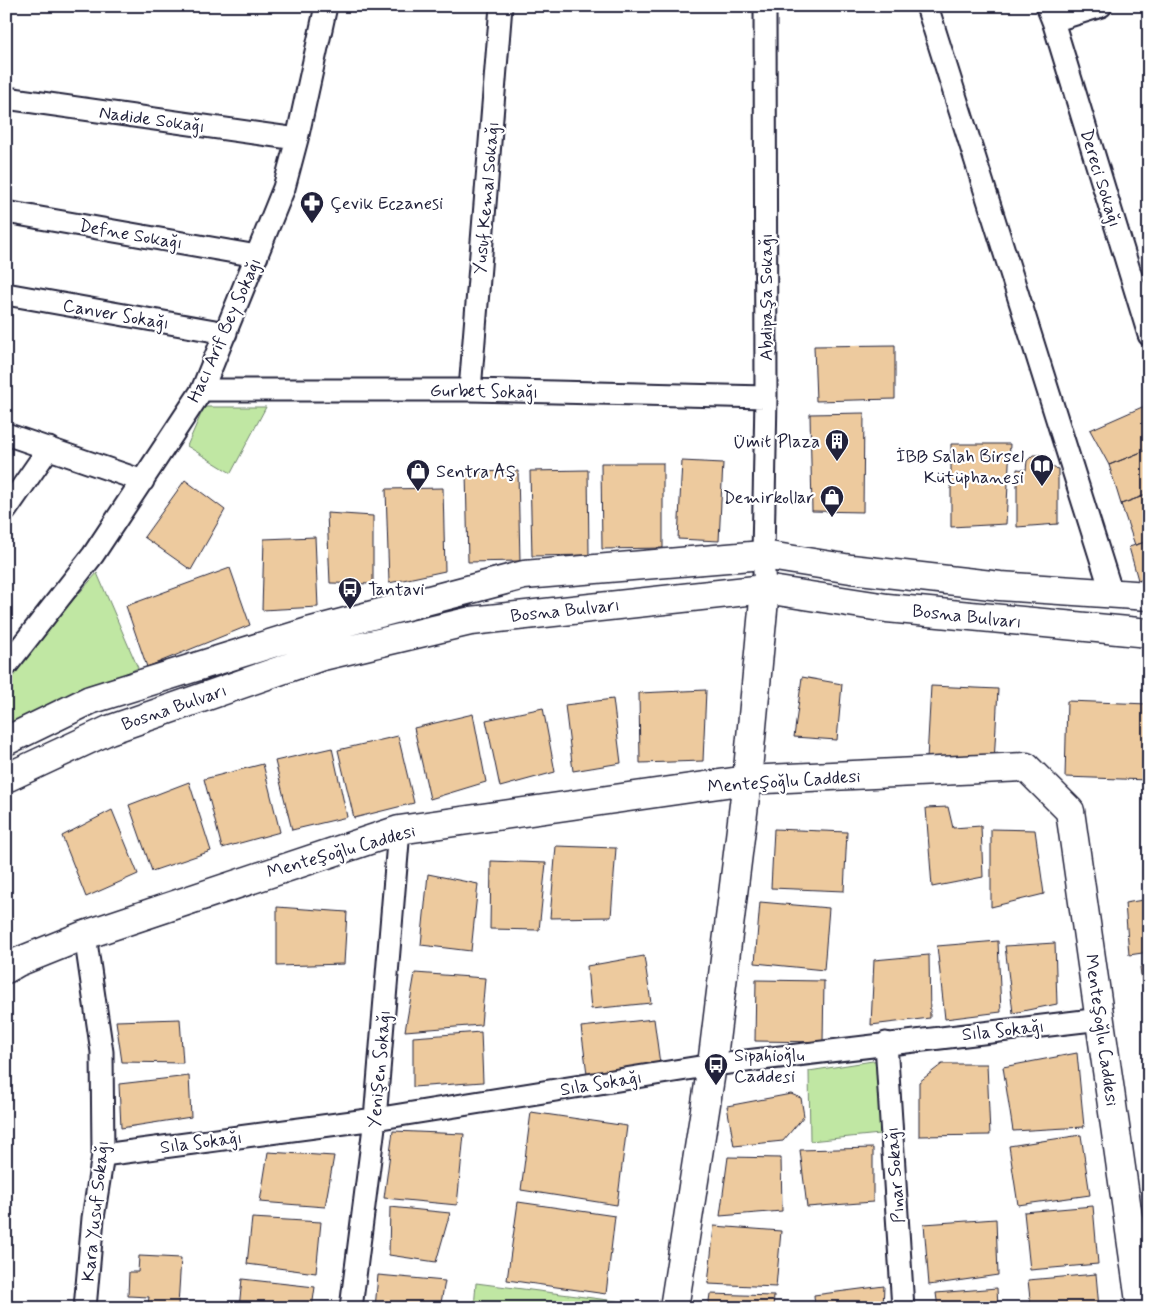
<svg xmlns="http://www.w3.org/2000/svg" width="1155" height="1314" font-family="Mynerve,sans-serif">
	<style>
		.green { fill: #c0e7a3; stroke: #71846f }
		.building { fill: #edca9e; stroke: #22223b }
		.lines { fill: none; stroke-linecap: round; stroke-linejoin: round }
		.minor-casing { stroke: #22223b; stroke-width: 25 }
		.tertiary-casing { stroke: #22223b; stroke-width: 31 }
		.secondary-casing { stroke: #22223b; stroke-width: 31 }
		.minor { stroke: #fff; stroke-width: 21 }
		.tertiary { stroke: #fff; stroke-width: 28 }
		.secondary { stroke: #fff; stroke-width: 28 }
		.labels { text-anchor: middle; stroke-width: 4.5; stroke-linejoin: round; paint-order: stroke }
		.street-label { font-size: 18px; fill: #22223b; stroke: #fff }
		.poi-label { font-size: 18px; fill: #22223b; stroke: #fff; text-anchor: start }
	</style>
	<rect width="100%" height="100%" fill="#fff"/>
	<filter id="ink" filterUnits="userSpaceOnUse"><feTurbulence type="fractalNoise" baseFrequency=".02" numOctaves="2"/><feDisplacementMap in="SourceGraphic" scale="10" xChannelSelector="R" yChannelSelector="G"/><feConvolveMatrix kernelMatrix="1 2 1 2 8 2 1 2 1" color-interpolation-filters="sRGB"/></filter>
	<g filter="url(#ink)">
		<!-- green -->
		<path class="green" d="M204,407H266L231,473L187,446Z
			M97,573L138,668L6,728V676Z
			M879,1060L880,1134L810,1141L809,1071Z
			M476,1283L647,1305V1308H474Z"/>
		<!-- building -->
		<path class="building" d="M895,345V399L816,401L814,346Z
			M1149,404V449L1109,465L1090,430Z
			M864,413L863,512L812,511L810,414Z
			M951,444H1010L1006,524L951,527Z
			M1149,449V494L1121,504L1109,465Z
			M1033,455H1045L1051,467L1058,469V524L1017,527V469L1026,470L1027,461Z
			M682,461L723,463L719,541L678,539Z
			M601,463H663V548L602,549Z
			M588,470L589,555L532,556L530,471Z
			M518,471L520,561L468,562L466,472Z
			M185,480L225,510L191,570L144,537Z
			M443,488L445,571L389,583L386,489Z
			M1149,494V541L1135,545L1121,504Z
			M327,513L373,516V584L330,583Z
			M315,537L318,607L262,610L264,539Z
			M1149,541V579L1138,580L1129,547Z
			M230,568L250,625L147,667L126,606Z
			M802,677L842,684L837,740L794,737Z
			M931,686L998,689L994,763L927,759Z
			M706,690L703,761L640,763L639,693Z
			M613,699L621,763L573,771L565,705Z
			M1067,701L1149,704V780L1065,777Z
			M543,708L555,772L500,787L486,720Z
			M473,714L486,782L430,799L414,728Z
			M398,736L414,803L354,818L338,750Z
			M332,748L347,817L292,830L275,761Z
			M263,764L280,832L222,848L204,779Z
			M189,782L211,851L152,871L129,805Z
			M948,807L953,828L981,826L983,877L932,887L926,808Z
			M112,810L138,874L86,897L62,836Z
			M774,829L847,832L844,891L771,888Z
			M991,829L1035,830L1044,894L991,907Z
			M556,846L616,848L611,917L550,918Z
			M491,861L546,863L539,930L490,929Z
			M428,874L478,884L471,951L421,945Z
			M1149,899V952L1129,955L1125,903Z
			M760,902L829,908L824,970L755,963Z
			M277,907L347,912L344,964L277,966Z
			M998,941L1001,1012L945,1019L937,946Z
			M1055,943L1057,1004L1013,1013L1005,946Z
			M929,955L930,1018L871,1025L874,960Z
			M644,956L651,1003L591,1009L587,966Z
			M1149,964V1016H1146L1140,967Z
			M415,973L485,978L481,1025L405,1031Z
			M756,980L824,981L823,1042L755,1041Z
			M180,1019L183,1063L122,1062L116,1021Z
			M654,1019L660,1064L587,1074L581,1027Z
			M481,1032L483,1082L413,1087V1037Z
			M1077,1053L1084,1127L1013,1131L1003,1067Z
			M942,1064H987L990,1135L919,1136V1082Z
			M189,1076L191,1117L121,1128L119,1084Z
			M791,1094L801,1098L804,1116L783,1141L734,1146L727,1106Z
			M531,1112L627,1126L617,1205L521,1190Z
			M393,1131L464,1134L457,1205L384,1198Z
			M1081,1135L1090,1195L1018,1205L1009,1146Z
			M873,1148V1202L807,1207L800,1150Z
			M268,1152L334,1156L325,1207L260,1202Z
			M728,1157L781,1158L782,1211L720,1216Z
			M518,1202L615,1216L606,1294L507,1280Z
			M1093,1206L1098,1264L1030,1270L1024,1212Z
			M390,1207L450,1213L436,1262L389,1255Z
			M252,1218L321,1222L316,1273L247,1264Z
			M996,1219L998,1275L929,1285L924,1224Z
			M714,1226L781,1231L776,1287L708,1284Z
			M139,1256L181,1258L178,1306L148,1305L149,1297L128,1296L129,1272H138Z
			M1096,1274L1099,1308H1031L1028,1280Z
			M378,1275L445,1281L440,1308H375Z
			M242,1279L315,1287L312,1308H239Z
			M884,1286L883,1308H815L814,1295Z
			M997,1288L998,1308H938L936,1293Z
			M710,1294L774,1296L773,1308H708Z"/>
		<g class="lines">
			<!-- minor casing -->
			<g class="minor-casing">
				<path id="minor" d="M765,6L766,397L763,555L765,589
					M927,6L1112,594
					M1047,6L1053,21L1101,6
					M1053,21L1149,335
					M6,98L297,139
					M6,212L257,256
					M6,294L226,333
					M202,390H470L766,397
					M470,390L501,6
					M6,434L143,481
					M6,510L49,448
					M6,666L93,555L202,390L284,188L297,139L326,6
					M886,1043L903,1308
					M103,1155L375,1119L712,1065L1101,1019
					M85,1308L93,1218L103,1155L102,1052L85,935
					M351,1308L375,1119L399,830"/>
			</g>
			<!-- tertiary casing -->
			<g class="tertiary-casing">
				<path id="tertiary" d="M6,969L18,962L85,935L399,830L747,780L1026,767L1070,811L1141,1308
					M674,1308L712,1065L747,780L765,589"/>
			</g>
			<!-- secondary casing -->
			<g class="secondary-casing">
				<path id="secondary" d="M6,741L90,700L308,632L524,575L763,555L851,569L1000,586L1149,596
					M6,778L109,730L319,657L471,621L765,589L887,608L1149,633"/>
			</g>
			<!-- minor -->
			<use href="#minor" class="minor"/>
			<!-- tertiary -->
			<use href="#tertiary" class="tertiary"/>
			<!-- secondary -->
			<use href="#secondary" class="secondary"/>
		</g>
	</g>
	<!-- icons -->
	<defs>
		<g id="pharmacy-pin" transform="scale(1.25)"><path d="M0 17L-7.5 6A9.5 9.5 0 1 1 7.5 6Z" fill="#22223b" stroke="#fff"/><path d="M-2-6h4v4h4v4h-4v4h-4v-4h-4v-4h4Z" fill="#fff"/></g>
		<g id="building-pin" transform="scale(1.25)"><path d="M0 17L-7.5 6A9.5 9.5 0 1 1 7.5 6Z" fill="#22223b" stroke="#fff"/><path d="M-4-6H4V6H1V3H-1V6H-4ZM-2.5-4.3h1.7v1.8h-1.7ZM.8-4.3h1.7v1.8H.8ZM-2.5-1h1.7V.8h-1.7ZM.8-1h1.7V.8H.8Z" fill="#fff"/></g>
		<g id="library-pin" transform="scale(1.25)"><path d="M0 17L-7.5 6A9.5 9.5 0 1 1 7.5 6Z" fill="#22223b" stroke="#fff"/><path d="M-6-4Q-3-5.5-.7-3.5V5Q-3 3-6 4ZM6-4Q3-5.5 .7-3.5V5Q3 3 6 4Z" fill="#fff"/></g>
		<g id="shop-pin" transform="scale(1.25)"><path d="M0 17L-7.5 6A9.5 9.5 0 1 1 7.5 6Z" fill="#22223b" stroke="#fff"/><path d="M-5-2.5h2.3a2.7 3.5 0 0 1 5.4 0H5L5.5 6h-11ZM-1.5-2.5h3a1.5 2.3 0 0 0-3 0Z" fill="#fff"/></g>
		<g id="bus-pin" transform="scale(1.25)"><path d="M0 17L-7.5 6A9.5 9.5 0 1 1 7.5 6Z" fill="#22223b" stroke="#fff"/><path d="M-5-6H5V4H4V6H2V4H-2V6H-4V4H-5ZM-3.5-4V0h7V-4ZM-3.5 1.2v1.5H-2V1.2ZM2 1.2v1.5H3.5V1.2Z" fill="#fff"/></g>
	</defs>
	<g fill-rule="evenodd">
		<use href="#pharmacy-pin" x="312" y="203"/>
		<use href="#building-pin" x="837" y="441"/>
		<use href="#library-pin" x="1042" y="466"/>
		<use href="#shop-pin" x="418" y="471"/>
		<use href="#shop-pin" x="832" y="497"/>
		<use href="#bus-pin" x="350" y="589"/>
		<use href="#bus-pin" x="716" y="1065"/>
	</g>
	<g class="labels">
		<!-- street labels -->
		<g class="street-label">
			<text transform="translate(152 119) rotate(8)" y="6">Nadide Sokağı</text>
			<text transform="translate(1101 178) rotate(73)" y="6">Dereci Sokağı</text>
			<text transform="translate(486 198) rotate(-85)" y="6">Yusuf Kemal Sokağı</text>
			<text transform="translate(131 234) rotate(10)" y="6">Defne Sokağı</text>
			<text transform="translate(766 297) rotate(-90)" y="6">Abdipaşa Sokağı</text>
			<text transform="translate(116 314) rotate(10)" y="6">Canver Sokağı</text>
			<text transform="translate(224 330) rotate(-66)" y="6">Hacı Arif Bey Sokağı</text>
			<text transform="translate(484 391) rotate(1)" y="6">Gurbet Sokağı</text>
			<text transform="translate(565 610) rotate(-6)" y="6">Bosna Bulvarı</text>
			<text transform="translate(967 616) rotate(6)" y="6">Bosna Bulvarı</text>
			<text transform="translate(174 707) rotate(-19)" y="6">Bosna Bulvarı</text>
			<text transform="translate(784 781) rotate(-4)" y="6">Menteşoğlu Caddesi</text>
			<text transform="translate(341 851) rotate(-16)" y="6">Menteşoğlu Caddesi</text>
			<text transform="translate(1003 1030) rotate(-6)" y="6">Sıla Sokağı</text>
			<text transform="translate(1102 1030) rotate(82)" y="6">Menteşoğlu Caddesi</text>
			<text transform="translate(379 1069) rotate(-85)" y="6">Yenişen Sokağı</text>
			<text transform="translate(601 1083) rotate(-9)" y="6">Sıla Sokağı</text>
			<text transform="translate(201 1142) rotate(-7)" y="6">Sıla Sokağı</text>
			<text transform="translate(895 1175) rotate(-94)" y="6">Pınar Sokağı</text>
			<text transform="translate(95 1211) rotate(-84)" y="6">Kara Yusuf Sokağı</text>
		</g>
		<!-- poi labels -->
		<g class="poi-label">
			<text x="330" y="209">Çevik Eczanesi</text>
			<text x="820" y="447" text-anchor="end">Ümit Plaza</text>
			<text x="1024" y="462" text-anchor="end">İBB Salah Birsel<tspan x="1024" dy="21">Kütüphanesi</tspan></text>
			<text x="436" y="477">Sentra AŞ</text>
			<text x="814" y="503" text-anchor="end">Demirkollar</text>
			<text x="368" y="595">Tantavi</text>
			<text x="734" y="1061">Sipahioğlu<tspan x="734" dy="21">Caddesi</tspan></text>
		</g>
	</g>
	<!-- margin -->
	<rect width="1155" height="1314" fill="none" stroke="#fff" stroke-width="25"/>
	<rect x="12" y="12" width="1130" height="1289" fill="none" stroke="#22223b" stroke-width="2" filter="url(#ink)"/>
</svg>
